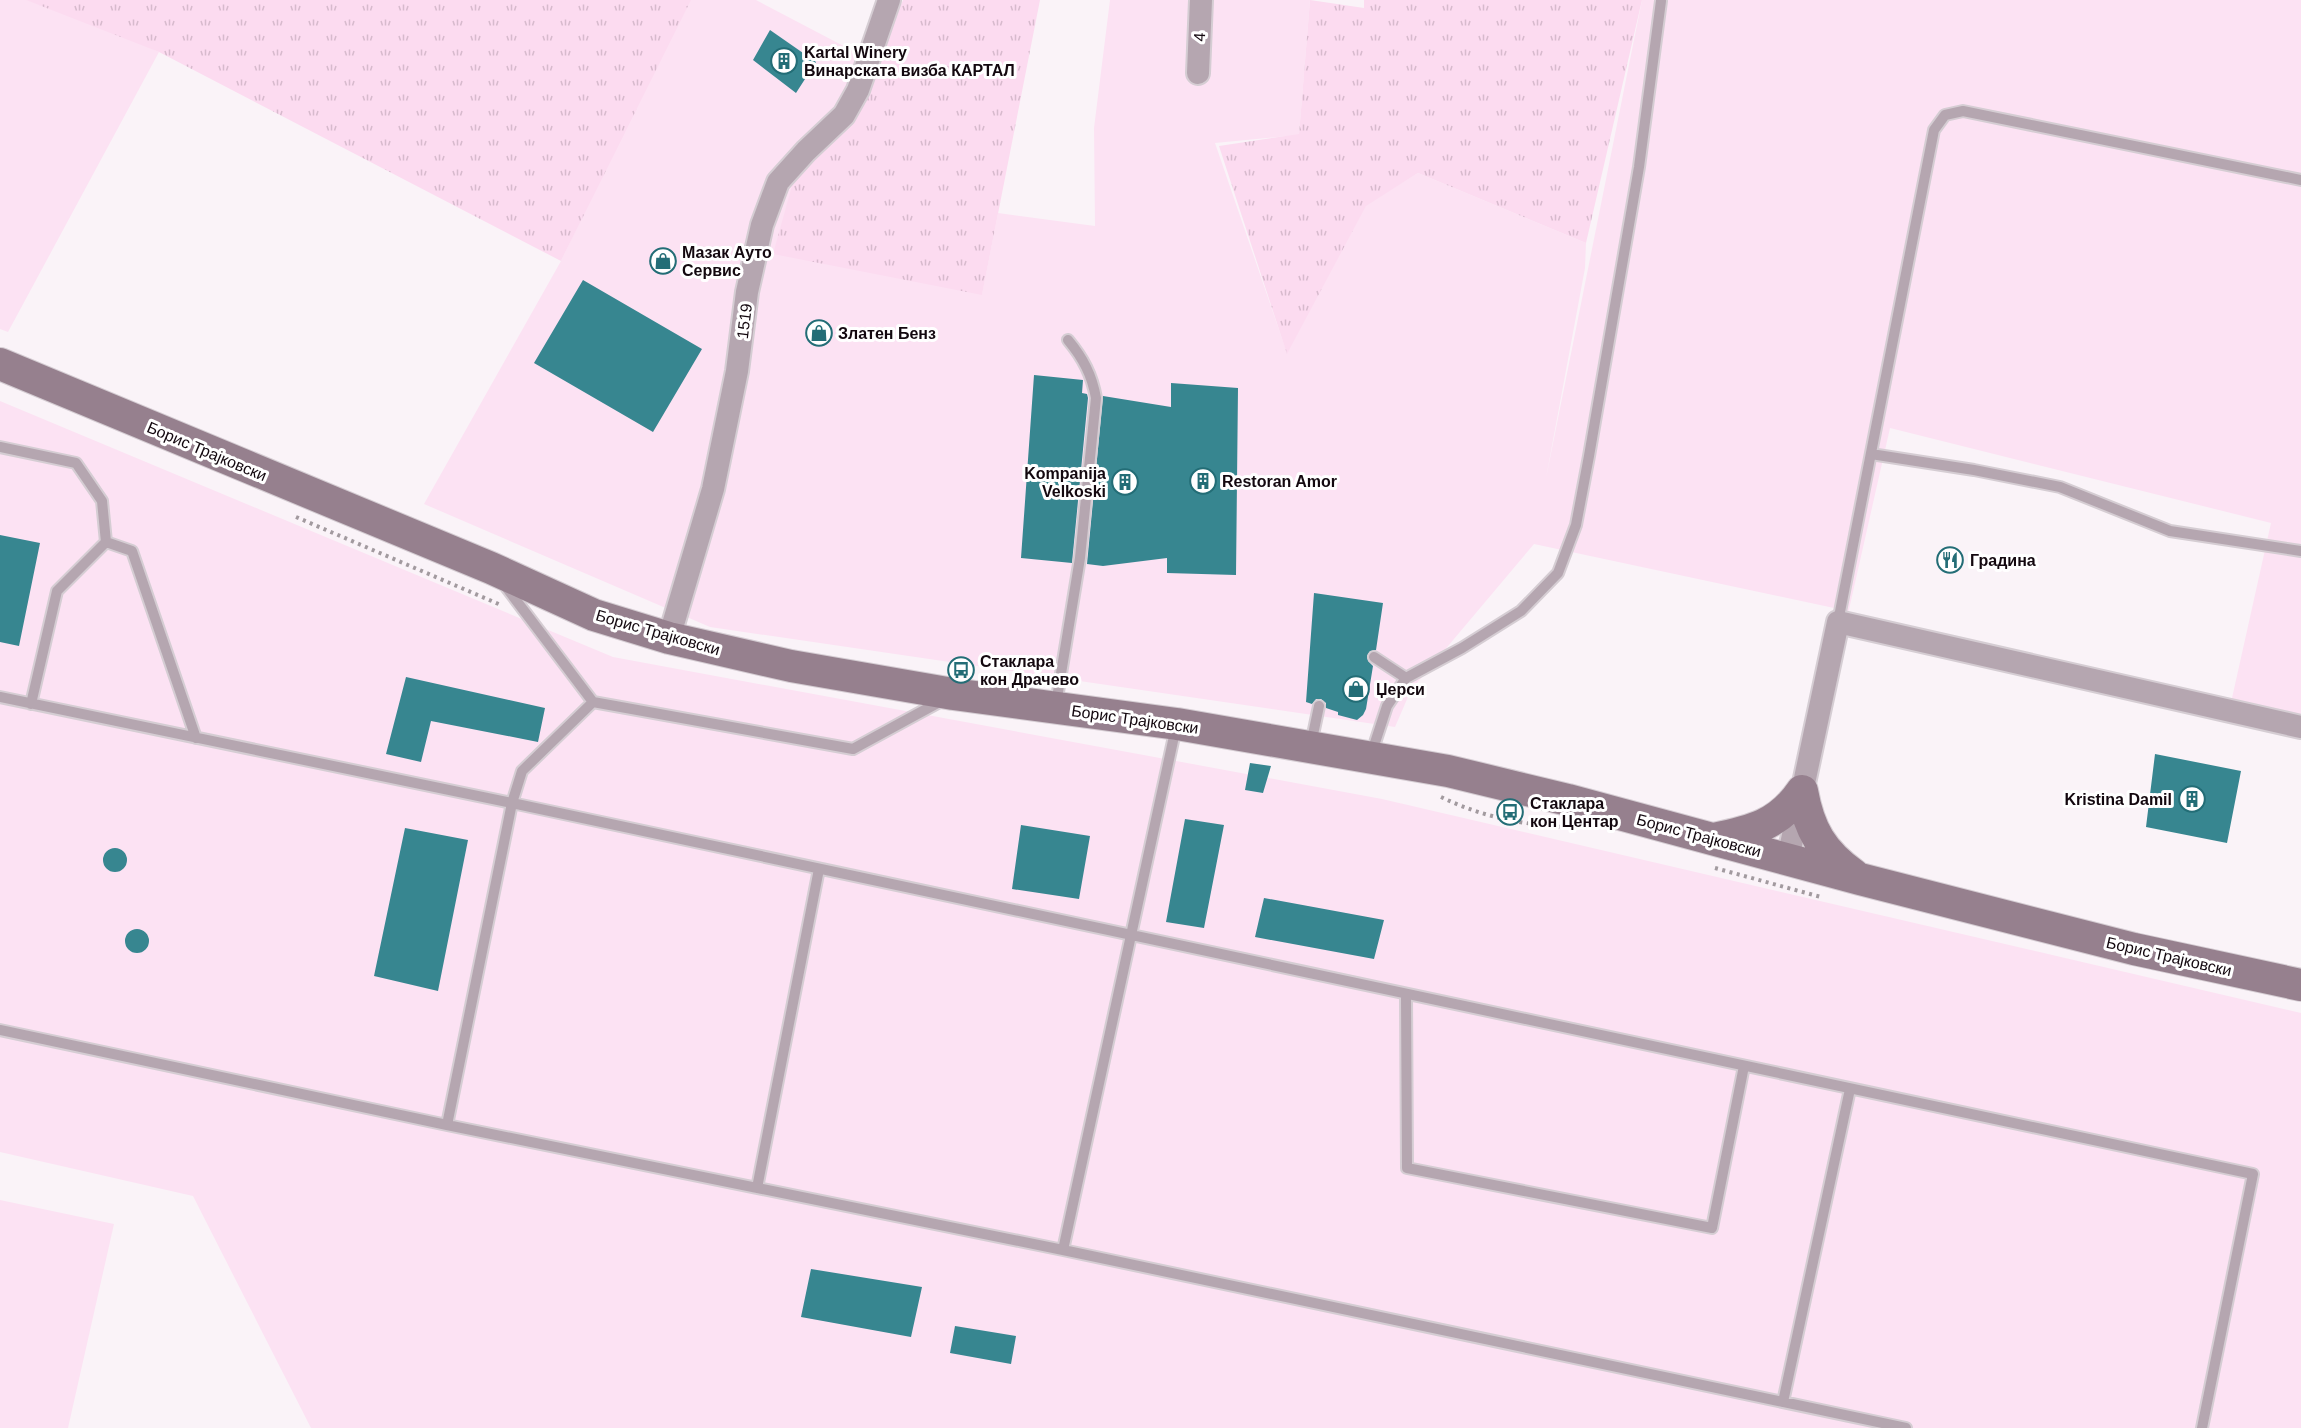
<svg xmlns="http://www.w3.org/2000/svg" width="2301" height="1428" font-family="Helvetica,sans-serif">
	<style>
		.built { fill: #fce2f3 }
		.grass { fill: url(#grass-tufts) }
		.building { fill: #378690 }
		.lines { fill: none; stroke-linecap: round; stroke-linejoin: round }
		.service-casing { stroke: #d5cdd3; stroke-width: 14 }
		.minor-casing { stroke: #d5cdd3; stroke-width: 26 }
		.secondary-casing { stroke: #d5cdd3; stroke-width: 34 }
		.path { stroke: #a29a9f; stroke-width: 4; stroke-dasharray: 3 4.5; stroke-linecap: butt }
		.service { stroke: #b5a6b0; stroke-width: 10 }
		.minor { stroke: #b5a6b0; stroke-width: 22 }
		.secondary { stroke: #96808e; stroke-width: 32 }
		.labels { text-anchor: middle; stroke-width: 6; stroke-linejoin: round; paint-order: stroke }
		.street-label { font-size: 16px; fill: #13080f; stroke: #fff }
		.poi-label { font-size: 16px; font-weight: bold; fill: #13080f; stroke: #fff; text-anchor: start }
	</style>
	<defs>
		<pattern id="grass-tufts" width="24" height="20" patternUnits="userSpaceOnUse" patternTransform="scale(1.5)"><rect width="24" height="20" fill="#fcdbf0"/><path d="M3 7l-1-3M5 7V3M7 7l1-3M15 17l-1-3M17 17v-4M19 17l1-3" fill="none" stroke="#d7bacd"/></pattern>
	</defs>
	<rect width="100%" height="100%" fill="#faf3f8"/>
	<!-- built -->
	<path class="built" d="M0,0H27L119,34L159,52L8,332L0,329Z
		M688,0H756L876,63L982,294L998,213L1095,226L1094,128L1110,0H1310L1299,135L1215,143L1287,353L1366,205L1418,173L1586,243L1585,268L1546,478L1642,0H2301V733L2228,716L2271,523L1890,428L1843,636L1848,611L1534,544L1411,690L1395,727L710,627L424,504L561,261Z
		M0,401L613,657L1382,799L2301,1013V1428H311L193,1196L0,1152Z
		M0,1200L114,1224L68,1428H0Z"/>
	<!-- grass -->
	<path class="grass" d="M26,0H691L561,261L159,52Z
		M903,0H1040L982,295L773,254L793,182L876,63Z
		M1310,0L1364,8V0H1642L1586,243L1418,173L1366,206L1287,354L1219,146L1299,134Z"/>
	<!-- building -->
	<path class="building" d="M770,30L816,62L796,93L753,60Z
		M583,280L702,349L653,432L534,363Z
		M1034,375L1083,380L1082,393L1087,394L1088,398L1072,563L1021,558Z
		M1171,383L1238,388L1236,575L1167,573V558L1103,566L1087,564L1103,396L1171,407Z
		M0,535L40,543L19,646L0,642Z
		M1314,593L1383,603L1376,650L1370,651L1367,656L1368,661L1373,666L1366,709L1363,715L1357,720L1338,715V712L1326,708V703L1321,699H1316L1312,704L1306,702Z
		M406,677L545,708L538,742L431,721L421,762L386,754Z
		M2155,754L2241,771L2227,843L2146,827Z
		M1250,763L1271,766L1263,793L1245,790Z
		M1185,819L1224,825L1204,928L1166,922Z
		M1021,825L1090,836L1079,899L1012,889Z
		M405,828L468,840L438,991L374,976Z
		M103 860a12 12 0 1 1 24 0a12 12 0 1 1-24 0Z
		M1264,898L1384,920L1374,959L1255,937Z
		M125 941a12 12 0 1 1 24 0a12 12 0 1 1-24 0Z
		M811,1269L922,1287L911,1337L801,1317Z
		M955,1326L1016,1336L1011,1364L950,1353Z"/>
	<g class="lines">
		<!-- service casing -->
		<g class="service-casing">
			<path id="service" d="M0,447L76,463L102,501L106,542
				M1871,454L1974,470L2060,487L2170,531L2301,551
				M503,583L593,702L853,749L943,700
				M1838,622L1934,130L1945,115L1963,111L2301,180
				M1374,657L1406,678
				M0,697L512,803L2253,1174L2202,1428
				M31,704L57,591L106,542L132,551L196,738
				M1056,704L1080,558L1096,398C1092,375 1083,358 1068,340
				M1311,744L1319,706
				M1371,755L1387,706L1406,678L1462,648L1521,611L1558,573L1576,525L1589,456L1639,167L1661,1
				M1406,995L1407,1168L1712,1228L1744,1066
				M0,1030L447,1125L1063,1250L1176,727
				M447,1125L512,803L522,771L593,702
				M757,1188L819,869
				M1063,1250L1906,1428
				M1783,1402L1850,1089"/>
		</g>
		<!-- minor casing -->
		<g class="minor-casing">
			<path id="minor" d="M1198,73L1201,0
				M669,638L713,489L737,371L747,292L762,225L778,182L806,151L844,115L858,90L889,0
				M1788,859L1838,622L2301,727"/>
		</g>
		<!-- secondary casing -->
		<g class="secondary-casing">
			<path id="secondary" d="M0,364L491,568L594,615L669,638L791,666L953,694L1177,724L1448,771L1568,800L1860,879L2134,949L2301,985
				M1802,791C1809,830 1822,852 1854,875
				M1714,839C1752,831 1779,825 1802,791"/>
		</g>
		<!-- path -->
		<path class="path" d="M296,517L501,605
			M1441,797C1480,816 1519,824 1563,827
			M1715,868L1821,897"/>
		<!-- service -->
		<use href="#service" class="service"/>
		<!-- minor -->
		<use href="#minor" class="minor"/>
		<!-- secondary -->
		<use href="#secondary" class="secondary"/>
	</g>
	<!-- icons -->
	<defs>
		<g id="building-ring" transform="scale(1.35)"><circle r="9.5" fill="#fff" stroke="#236d76" stroke-width="1.5"/><path d="M-4-6H4V6H1V3H-1V6H-4ZM-2.5-4.3h1.7v1.8h-1.7ZM.8-4.3h1.7v1.8H.8ZM-2.5-1h1.7V.8h-1.7ZM.8-1h1.7V.8H.8Z" fill="#236d76"/></g>
		<g id="shop-ring" transform="scale(1.35)"><circle r="9.5" fill="#fff" stroke="#236d76" stroke-width="1.5"/><path d="M-5-2.5h2.3a2.7 3.5 0 0 1 5.4 0H5L5.5 6h-11ZM-1.5-2.5h3a1.5 2.3 0 0 0-3 0Z" fill="#236d76"/></g>
		<g id="restaurant-ring" transform="scale(1.35)"><circle r="9.5" fill="#fff" stroke="#236d76" stroke-width="1.5"/><path d="M-5-6h1v4h1v-4h1v4h1v-4h1v5L-1.5 .5V6h-2V.5L-5-1ZM5-6V6H3V1.5H1.5Q1.5-4 5-6Z" fill="#236d76"/></g>
		<g id="bus-ring" transform="scale(1.35)"><circle r="9.5" fill="#fff" stroke="#236d76" stroke-width="1.5"/><path d="M-5-6H5V4H4V6H2V4H-2V6H-4V4H-5ZM-3.5-4V0h7V-4ZM-3.5 1.2v1.5H-2V1.2ZM2 1.2v1.5H3.5V1.2Z" fill="#236d76"/></g>
	</defs>
	<g fill-rule="evenodd">
		<use href="#building-ring" x="784" y="61"/>
		<use href="#shop-ring" x="663" y="261"/>
		<use href="#shop-ring" x="819" y="333"/>
		<use href="#building-ring" x="1203" y="481"/>
		<use href="#building-ring" x="1125" y="482"/>
		<use href="#restaurant-ring" x="1950" y="560"/>
		<use href="#bus-ring" x="961" y="670"/>
		<use href="#shop-ring" x="1356" y="689"/>
		<use href="#building-ring" x="2192" y="799"/>
		<use href="#bus-ring" x="1510" y="812"/>
	</g>
	<g class="labels">
		<!-- street labels -->
		<g class="street-label">
			<text transform="translate(1199 37) rotate(-87)" y="6">4</text>
			<text transform="translate(744 321) rotate(-83)" y="6">1519</text>
			<text transform="translate(207 451) rotate(23)" y="6">Борис Трајковски</text>
			<text transform="translate(658 632) rotate(16)" y="6">Борис Трајковски</text>
			<text transform="translate(1135 719) rotate(8)" y="6">Борис Трајковски</text>
			<text transform="translate(1699 835) rotate(15)" y="6">Борис Трајковски</text>
			<text transform="translate(2169 956) rotate(13)" y="6">Борис Трајковски</text>
		</g>
		<!-- poi labels -->
		<g class="poi-label">
			<text x="804" y="58">Kartal Winery<tspan x="804" dy="18">Винарската визба КАРТАЛ</tspan></text>
			<text x="682" y="258">Мазак Ауто<tspan x="682" dy="18">Сервис</tspan></text>
			<text x="838" y="339">Златен Бенз</text>
			<text x="1106" y="479" text-anchor="end">Kompanija<tspan x="1106" dy="18">Velkoski</tspan></text>
			<text x="1222" y="487">Restoran Amor</text>
			<text x="1970" y="566">Градина</text>
			<text x="980" y="667">Стаклара<tspan x="980" dy="18">кон Драчево</tspan></text>
			<text x="1376" y="695">Џерси</text>
			<text x="2172" y="805" text-anchor="end">Kristina Damil</text>
			<text x="1530" y="809">Стаклара<tspan x="1530" dy="18">кон Центар</tspan></text>
		</g>
	</g>
</svg>
